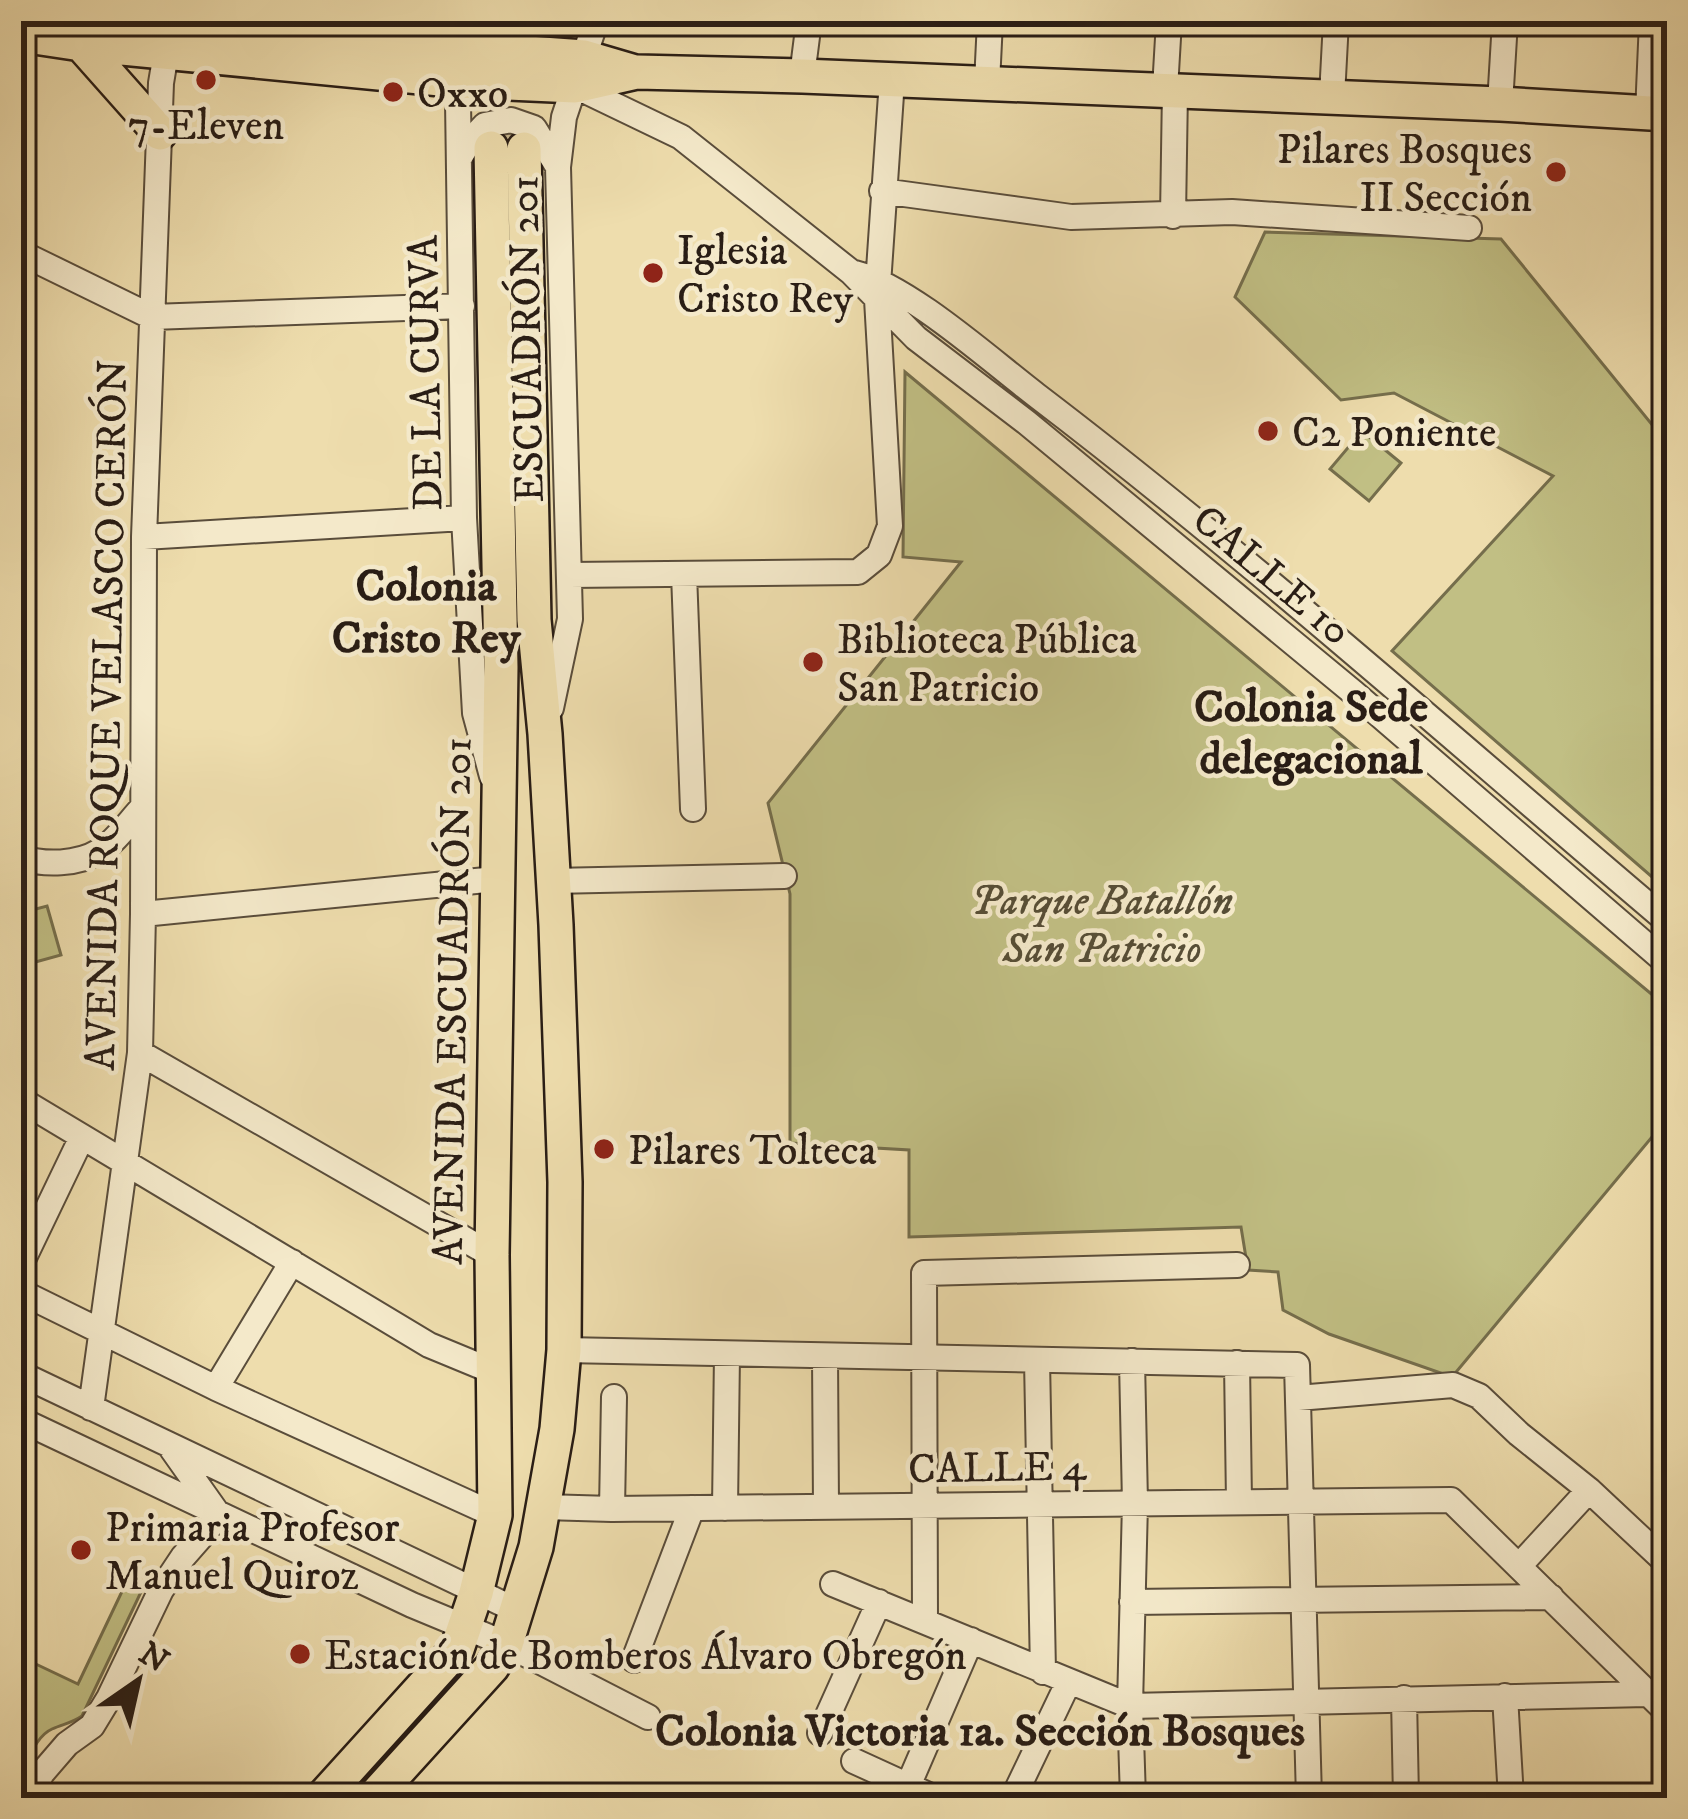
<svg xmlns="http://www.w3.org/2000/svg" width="1688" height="1819" font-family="'IM FELL DW Pica',serif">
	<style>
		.green { fill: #c1bf84; stroke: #756e4c; stroke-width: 3 }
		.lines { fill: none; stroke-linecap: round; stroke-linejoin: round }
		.major-tunnel { stroke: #c7b78f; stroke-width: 33; stroke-dasharray: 33 16; stroke-linecap: butt }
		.minor-casing { stroke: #5a4d3b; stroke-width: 28 }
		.major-casing { stroke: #291d15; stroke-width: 38 }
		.minor { stroke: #f4e9ca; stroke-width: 24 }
		.major { stroke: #eeddad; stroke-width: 33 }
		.poi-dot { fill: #8f2418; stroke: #f4e9ca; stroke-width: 4.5 }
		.labels { text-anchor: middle; stroke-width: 9; stroke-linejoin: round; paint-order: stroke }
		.poi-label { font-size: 42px; fill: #291d15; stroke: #f4e9ca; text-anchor: start }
		.street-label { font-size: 42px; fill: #291d15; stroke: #f4e9ca }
		.park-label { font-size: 42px; font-style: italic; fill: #574e36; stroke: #f4e9ca }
		.neighbourhood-label { font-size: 45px; font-weight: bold; fill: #291d15; stroke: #f4e9ca }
	</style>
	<rect width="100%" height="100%" fill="#eeddad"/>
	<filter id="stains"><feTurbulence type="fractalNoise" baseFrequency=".00167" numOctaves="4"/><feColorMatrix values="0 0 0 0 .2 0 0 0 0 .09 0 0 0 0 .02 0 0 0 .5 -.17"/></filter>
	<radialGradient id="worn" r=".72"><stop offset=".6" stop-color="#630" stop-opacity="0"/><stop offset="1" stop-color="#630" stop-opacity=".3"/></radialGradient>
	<!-- green -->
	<path class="green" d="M1265,232L1501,239L1667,443V890L1392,651L1553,476L1394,393L1341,400L1235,297Z
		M905,372L1667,1007V1119L1452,1377L1329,1334L1283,1310L1278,1272L1248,1270L1241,1227L909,1237V1150L790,1143V894L768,803L961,562L903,557Z
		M1362,431L1401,463L1369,501L1330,469Z
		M47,906L61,955L21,966V913Z
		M126,1583L142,1590L82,1716C72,1723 63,1724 52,1729C36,1736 29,1759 21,1774V1657L78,1684Z"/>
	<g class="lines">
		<!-- major-tunnel -->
		<path class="major-tunnel" d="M491,148L505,50L518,21
			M524,149C526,105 532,61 551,21"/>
		<!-- minor casing -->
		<g class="minor-casing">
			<path id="minor" d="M475,21L466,48L458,101L464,518L475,713L492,776
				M802,76L809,21
				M987,83L990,21
				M575,86L681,137L851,272L916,338L1026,422L1354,693L1667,963
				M1165,89L1169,21
				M1332,96L1336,21
				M1500,104L1505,21
				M1648,113L1652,21
				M459,159L469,142L485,125L511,120L534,128L558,167
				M882,191L1071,217L1232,212L1469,228
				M1173,216L1175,90
				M21,253L152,317L462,306
				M855,273C909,287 989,359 1036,395C1254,561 1458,744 1667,921
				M144,537L464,518
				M684,574L693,809
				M569,575L858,572L879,555L890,526L877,299L892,80
				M551,708L570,619L558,167L564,117L596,21
				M21,858C45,865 77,865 100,851C115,842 129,822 142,808
				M552,881L784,876
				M143,914L496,879
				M140,1053L492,1255
				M21,1100L429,1345L492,1371
				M21,1264L82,1137
				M21,1292L216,1388L495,1515
				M564,1350L1297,1365L1309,1798
				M825,1356L826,1507
				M1037,1360L1043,1672
				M1132,1361L1135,1503L1130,1706L1133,1798
				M1237,1363L1239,1502
				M21,1374L518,1611
				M216,1388L292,1262
				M1298,1398L1453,1385L1479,1396L1519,1434L1589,1490L1667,1563
				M91,1408L140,1053L143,914L144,537L161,83L166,53L165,21
				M21,1420L412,1605L506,1644L648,1717
				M172,1449L218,1514
				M544,1507L612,1509L1451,1500L1667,1712
				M725,1508L727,1354
				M612,1509L614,1397
				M1519,1566L1589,1490
				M833,1584L1130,1706L1647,1694
				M1132,1602L1551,1597
				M925,1620L924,1273L1237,1265
				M634,1660L692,1508
				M1505,1696L1511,1798
				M1404,1698L1406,1798
				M820,1733L879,1602
				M854,1761L935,1798
				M908,1786L971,1640
				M29,1798L42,1773L67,1744L92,1726L109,1698L161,1590L183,1557L219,1516
				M1013,1798L1069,1681"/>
		</g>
		<!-- major casing -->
		<g class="major-casing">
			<path id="major" d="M184,21L415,45L584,57L635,72
				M21,35L81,44L461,81L575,86L637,72L802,76L1500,104L1667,114
				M81,44L160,133
				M322,1798L457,1649L476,1593L495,1515L492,1255L501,667L491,148
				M373,1798L492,1667L506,1644L536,1547L557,1429L564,1350L565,1182L556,925L545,734L534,620L524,149"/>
		</g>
		<!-- minor -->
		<use href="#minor" class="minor"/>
		<!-- major -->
		<use href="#major" class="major"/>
	</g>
	<!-- markers -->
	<g class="poi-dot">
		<circle cx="206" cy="80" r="12"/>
		<circle cx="393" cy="92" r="12"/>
		<circle cx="1556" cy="172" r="12"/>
		<circle cx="653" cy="273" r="12"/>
		<circle cx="1268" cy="431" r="12"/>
		<circle cx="813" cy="662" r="12"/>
		<circle cx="604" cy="1149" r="12"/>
		<circle cx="81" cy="1550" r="12"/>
		<circle cx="300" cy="1654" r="12"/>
	</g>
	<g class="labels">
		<!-- poi labels -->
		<g class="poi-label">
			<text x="417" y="107">Oxxo</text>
			<text x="206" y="139" text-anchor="middle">7-Eleven</text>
			<text x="1532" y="163" text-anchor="end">Pilares Bosques<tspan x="1532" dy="48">II Sección</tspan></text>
			<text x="677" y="264">Iglesia<tspan x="677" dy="48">Cristo Rey</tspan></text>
			<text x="1292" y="446">C2 Poniente</text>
			<text x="837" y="653">Biblioteca Pública<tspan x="837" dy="48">San Patricio</tspan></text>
			<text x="628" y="1164">Pilares Tolteca</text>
			<text x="105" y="1541">Primaria Profesor<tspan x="105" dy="48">Manuel Quiroz</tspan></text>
			<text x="324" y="1669">Estación de Bomberos Álvaro Obregón</text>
		</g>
		<!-- street labels -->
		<g class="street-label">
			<text transform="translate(525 339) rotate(-91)" y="15">ESCUADRÓN 201</text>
			<text transform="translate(424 373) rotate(-91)" y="15">DE LA CURVA</text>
			<text transform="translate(1273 574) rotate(40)" y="15">CALLE 10</text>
			<text transform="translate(105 715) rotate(-89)" y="15">AVENIDA ROQUE VELASCO CERÓN</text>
			<text transform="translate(451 1001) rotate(-89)" y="15">AVENIDA ESCUADRÓN 201</text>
			<text transform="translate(997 1466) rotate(-1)" y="15">CALLE 4</text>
		</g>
		<!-- park labels -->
		<g class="park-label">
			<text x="1102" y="914">Parque Batallón<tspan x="1102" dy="48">San Patricio</tspan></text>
		</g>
		<!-- neighbourhood labels -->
		<g class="neighbourhood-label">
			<text x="426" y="600">Colonia<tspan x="426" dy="52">Cristo Rey</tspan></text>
			<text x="1311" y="721">Colonia Sede<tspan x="1311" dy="52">delegacional</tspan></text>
			<text x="980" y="1745">Colonia Victoria 1a. Sección Bosques</text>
		</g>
	</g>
	<!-- margin -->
	<rect width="1688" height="1819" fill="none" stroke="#eeddad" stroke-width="72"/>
	<rect x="24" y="24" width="1640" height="1771" fill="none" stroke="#291d15" stroke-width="6"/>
	<rect x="36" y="36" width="1616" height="1747" fill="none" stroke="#291d15" stroke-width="3"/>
	<!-- north arrow -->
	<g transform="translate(138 1681) rotate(34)" stroke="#f4e9ca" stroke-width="9" paint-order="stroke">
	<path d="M0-9L21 45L0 30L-21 45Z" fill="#291d15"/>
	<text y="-18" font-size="33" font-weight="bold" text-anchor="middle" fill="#291d15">N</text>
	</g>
	<rect width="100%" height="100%" filter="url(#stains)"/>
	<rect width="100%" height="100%" fill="url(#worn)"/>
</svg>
